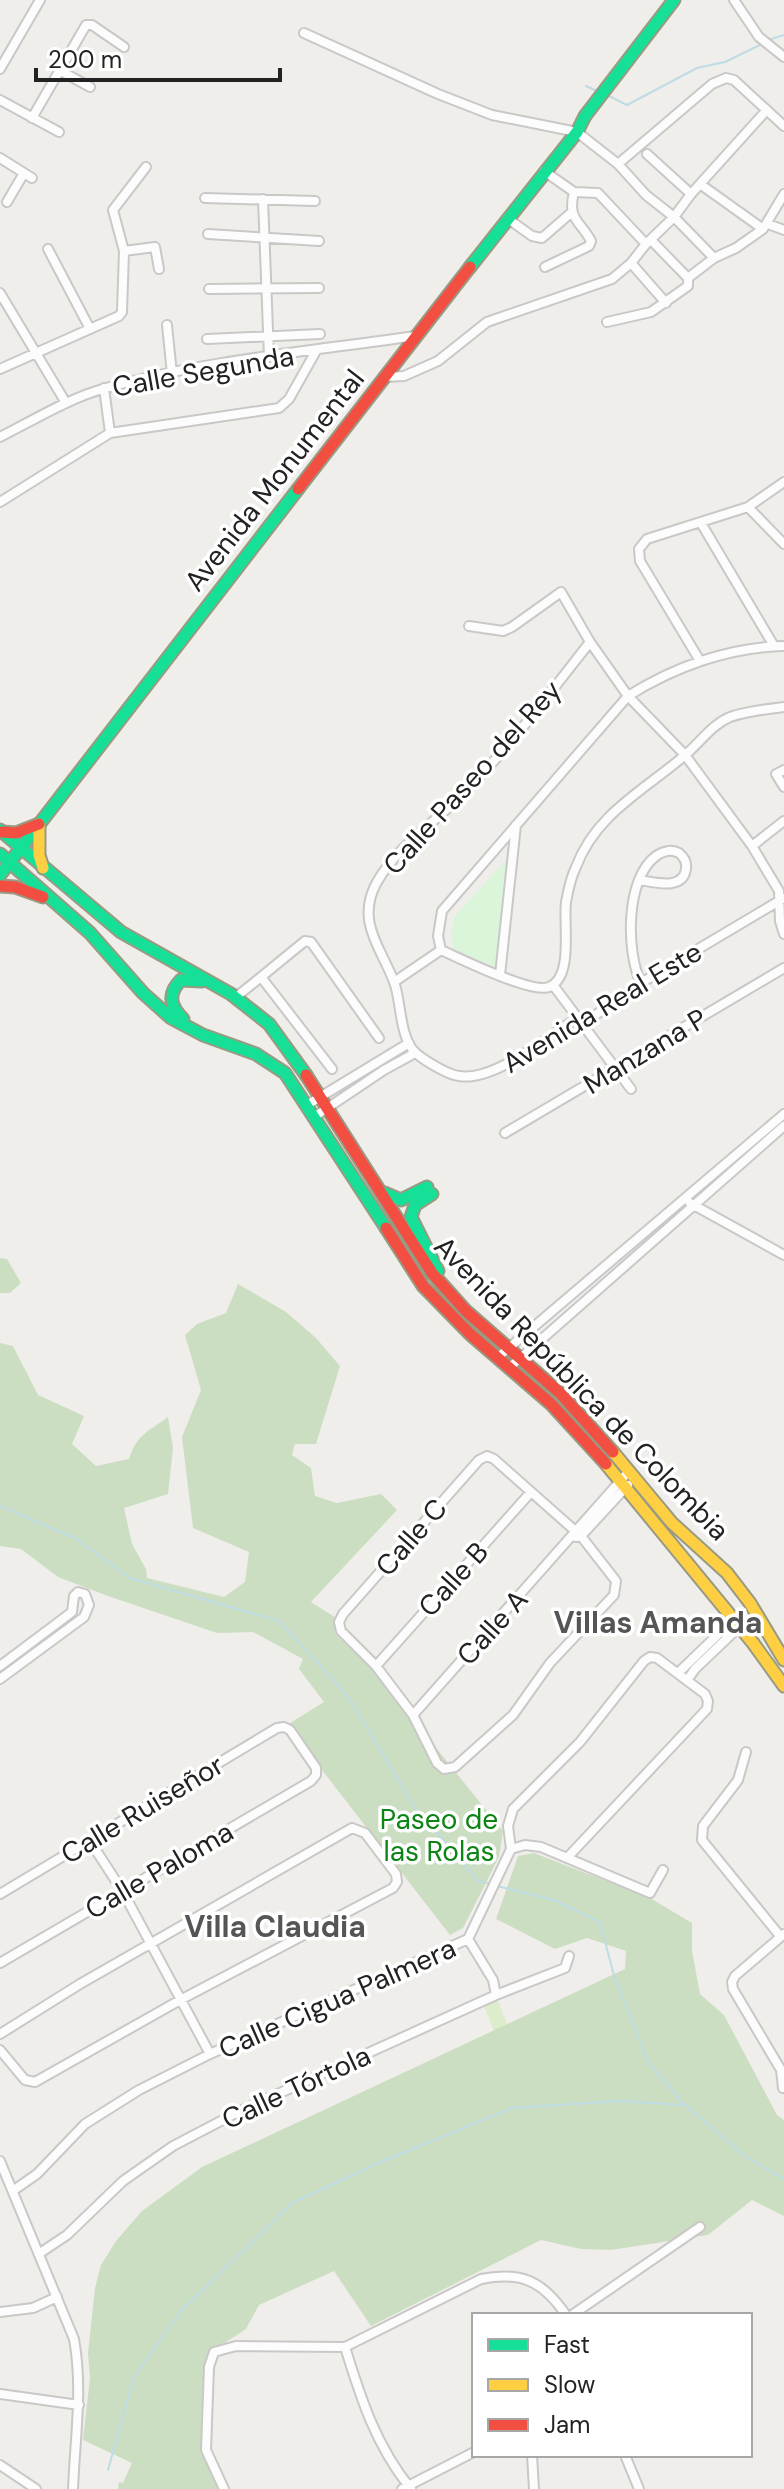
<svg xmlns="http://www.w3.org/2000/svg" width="784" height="2489" font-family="'DM Sans',sans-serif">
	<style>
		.grass { fill: #ddeccb }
		.forest { fill: #cbdec1 }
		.park { fill: #daf5da }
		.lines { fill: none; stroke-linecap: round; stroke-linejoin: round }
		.stream { stroke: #bfdbe3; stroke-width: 2 }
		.street-casing { stroke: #c9c8c7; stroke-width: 12 }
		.fast-casing { stroke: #999a82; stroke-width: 15 }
		.slow-casing { stroke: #999a82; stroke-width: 15 }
		.jam-casing { stroke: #999a82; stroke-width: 15 }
		.street { stroke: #fdfcfc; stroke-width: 8 }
		.fast { stroke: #16e098; stroke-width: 11 }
		.slow { stroke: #ffcf43; stroke-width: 11 }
		.jam { stroke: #f24e42; stroke-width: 11 }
		.labels { text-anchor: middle; stroke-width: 7; stroke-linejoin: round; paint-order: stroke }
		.street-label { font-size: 28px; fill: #222; stroke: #fff }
		.park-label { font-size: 28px; fill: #0c8416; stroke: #fff }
		.neighbourhood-label { font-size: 30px; font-weight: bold; fill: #555; stroke: #fff }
	</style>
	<rect width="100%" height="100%" fill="#f0eeeb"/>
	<!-- grass -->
	<path class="grass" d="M496,1995L509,2029L495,2034L482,2001Z"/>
	<!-- forest -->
	<path class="forest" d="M0,1258L7,1259L21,1283L10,1293H0Z
		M238,1284L286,1312L316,1338L340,1366L316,1444H295L292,1455L311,1468L315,1496L337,1503L381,1494L397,1510L311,1602L336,1618V1635L375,1672L503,1831L499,1857L463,1928L450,1935L287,1725L324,1702L299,1669L303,1659L253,1632L217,1633L108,1596L58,1577L21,1549L0,1546V1343L13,1346L38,1395L84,1416L72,1444L96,1466L129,1459C137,1434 149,1431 168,1417L173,1448L168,1494L124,1508L132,1544L146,1569L147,1578L224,1597L245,1582L249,1552L193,1528L182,1437L201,1390L185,1335L197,1324L226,1313Z
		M534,1853L650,1898L692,1923V1951L700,1994L724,2015L777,2115L784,2120V2216L752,2200L708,2235L611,2250L581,2249L541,2240L371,2326L334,2271L259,2305L246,2329L217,2348C212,2393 204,2447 222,2489H118L119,2482L123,2483L132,2463L83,2440L90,2378L88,2353L95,2288L101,2265L116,2241L142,2211L202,2167L625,1969L626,1951L587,1938L555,1949L496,1919L518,1856Z"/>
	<!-- park -->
	<path class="park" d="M507,859L501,969L453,950L451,930L455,916Z"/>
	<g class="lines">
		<!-- stream -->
		<path class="stream" d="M768,40L784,35
			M586,86L599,92
			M605,94L627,105L697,68L725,62L762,44
			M0,1506L75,1538L130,1578L279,1621L347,1695L414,1806L478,1881L491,1884
			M497,1886L554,1900L600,1922L613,1972L648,2062L685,2105L746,2157L784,2179
			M108,2470L134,2377L181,2311L292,2203L376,2164L512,2108L619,2101L685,2105"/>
		<!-- street casing -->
		<g class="street-casing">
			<path id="street" d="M734,0L759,37L784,57
				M304,33L438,94L492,115L577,132L618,164
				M0,69L40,0
				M59,70L90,87
				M0,100L59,132
				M765,112L691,194L674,217L646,195L618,164L712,84L726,78L734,80L784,126
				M32,118L86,25H92L124,47
				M647,154L691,194
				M0,158L32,178
				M544,171L574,192L598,193L646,244
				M700,184L763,229
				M205,198L315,201
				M263,199L269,357
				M7,202L24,173
				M507,218L532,236L542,238L572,212
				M768,224L784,230
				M208,234L319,241
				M652,241L688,278L714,258L736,248L763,229L784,194
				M48,249L89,327
				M124,251L155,247L159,269
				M631,263L666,303
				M545,267L589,246L591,241C580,220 567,220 574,192
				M209,289L319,288
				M0,293L66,403
				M607,322L651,312L688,286V278
				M167,325L172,374
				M207,339L320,334
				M0,369L119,316L122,312L124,251L113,210L146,167
				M385,377L404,376L438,361L487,322L612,279L631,263L646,244L674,217L714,258
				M104,388L110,433
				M0,437C34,420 69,398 106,388C206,360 312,351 415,336
				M0,502L110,433L279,408L289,399L316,351
				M748,507L784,544
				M701,523L774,646
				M469,626L503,631L512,627L561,592L590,642L628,696L685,755L752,846L779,891L780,921L784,934
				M590,642C550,693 511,745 466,791C437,821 398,845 377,882C354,923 384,951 395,985C401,1004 400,1032 412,1049C419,1058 448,1075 459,1076C494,1082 547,1037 576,1019L587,1021L641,983L784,898
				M700,661L640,561L639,549L647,539L748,507L784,482
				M784,770L776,774L784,787
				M752,846L784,821
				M639,880C654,882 683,891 686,869C687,862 684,857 679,853C672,849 663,851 656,856C625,879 626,952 641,983
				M441,950C461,959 532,994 549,987C574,977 563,924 566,902C568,891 571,877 576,867C596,814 643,791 684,756C700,743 711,725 730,717C747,711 767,709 784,707
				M441,950L438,936L442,911L628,696C674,667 729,647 784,646
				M500,975L516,825
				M394,982L441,950
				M553,985L631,1089
				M236,997L261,977
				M332,1069L261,977L305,941L311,942L379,1038
				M307,1105L409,1043
				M314,1117L384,1070L415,1053
				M505,1133L784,968
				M690,1203L784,1255
				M497,1358L784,1114
				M509,1368L784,1126
				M487,1456L494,1459L581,1536L616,1581L614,1595L550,1663L513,1715L455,1767L444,1769L437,1763L413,1715L376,1666L341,1631L339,1622L343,1614L479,1460Z
				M576,1537L581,1536L628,1485
				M0,1666L72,1612L74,1596L78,1592L85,1594L89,1605L84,1617L0,1679
				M376,1666L531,1492
				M679,1672L734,1619
				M688,1679L695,1669L740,1626
				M413,1715L629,1471
				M746,1752L738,1780L703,1826L702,1840L780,1936
				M90,1841L123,1892L210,2054
				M511,1849L525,1845L541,1847L650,1893L663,1870
				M0,1894L277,1728L284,1727L290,1730L316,1768V1775L311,1781L0,1963
				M468,1939L493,1980L496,1995
				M0,2034L80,1984L352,1828L365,1833L396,1874L397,1882L393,1888L182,1999L35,2082L25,2080L0,2050
				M783,2088L781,2070L733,1989L732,1982L735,1976L784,1934
				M0,2161L74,2339C83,2389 75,2438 73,2489
				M14,2190L37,2174L85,2124L139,2090L210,2054L468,1939L511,1849L508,1826L513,1809L580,1742L644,1661L650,1657L657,1658L705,1694L708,1701L707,1709L567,1858
				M40,2253L67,2235L123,2181L173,2146L238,2112L496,1995L565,1968L569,1956
				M0,2312L33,2308L57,2297
				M572,2315L700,2227
				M345,2347C361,2399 376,2446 411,2489
				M0,2394L79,2405
				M532,2455L534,2489
				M625,2455L639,2489
				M0,2465L36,2489
				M224,2489L206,2450L209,2367L214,2352L236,2346L345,2347L481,2279C521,2271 543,2281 566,2315
				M402,2489L474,2452"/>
		</g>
		<!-- fast casing -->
		<g class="fast-casing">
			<path id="fast" d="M470,267L577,132L585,116L674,0
				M0,830L121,932L231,994L269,1024L306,1075
				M0,854L90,933L143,993L171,1018L203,1035L256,1054L285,1073L386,1228
				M0,875L298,489
				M183,1019C170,1006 167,994 181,980L202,981
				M385,1193L401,1200L427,1187
				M432,1194L415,1205L411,1217L438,1271"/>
		</g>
		<!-- slow casing -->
		<g class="slow-casing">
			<path id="slow" d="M39,824V855L43,868
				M613,1452L672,1523L727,1573L750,1603L784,1660
				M606,1464L753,1643L784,1686"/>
		</g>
		<!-- jam casing -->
		<g class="jam-casing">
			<path id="jam" d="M298,489L470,267
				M2,832L16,833L39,824
				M0,886L15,887L43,897
				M306,1075L432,1273L466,1311L560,1393L613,1452
				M386,1228L423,1286L470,1334L551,1404L606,1464"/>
		</g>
		<!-- street -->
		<use href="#street" class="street"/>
		<!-- fast -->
		<use href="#fast" class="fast"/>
		<!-- slow -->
		<use href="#slow" class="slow"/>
		<!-- jam -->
		<use href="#jam" class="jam"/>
	</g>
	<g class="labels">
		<!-- street labels -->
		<g class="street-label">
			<text transform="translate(203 371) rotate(-10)" y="10">Calle Segunda</text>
			<text transform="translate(274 480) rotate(-52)" y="10">Avenida Monumental</text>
			<text transform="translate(472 777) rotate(-48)" y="10">Calle Paseo del Rey</text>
			<text transform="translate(602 1007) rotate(-31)" y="10">Avenida Real Este</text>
			<text transform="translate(645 1051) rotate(-31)" y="10">Manzana P</text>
			<text transform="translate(582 1388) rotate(46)" y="10">Avenida República de Colombia</text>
			<text transform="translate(411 1537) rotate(-49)" y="10">Calle C</text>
			<text transform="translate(453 1579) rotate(-48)" y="10">Calle B</text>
			<text transform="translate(492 1627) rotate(-48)" y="10">Calle A</text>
			<text transform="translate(142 1809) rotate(-31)" y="10">Calle Ruiseñor</text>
			<text transform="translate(159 1870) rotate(-30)" y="10">Calle Paloma</text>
			<text transform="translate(337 1998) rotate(-24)" y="10">Calle Cigua Palmera</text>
			<text transform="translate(296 2087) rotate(-25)" y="10">Calle Tórtola</text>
		</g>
		<!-- park labels -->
		<g class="park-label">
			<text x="439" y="1829">Paseo de<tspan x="439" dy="32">las Rolas</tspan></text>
		</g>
		<!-- neighbourhood labels -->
		<g class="neighbourhood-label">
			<text x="658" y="1633">Villas Amanda</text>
			<text x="275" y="1937">Villa Claudia</text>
		</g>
	</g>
	<!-- legend -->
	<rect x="472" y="2313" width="280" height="144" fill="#ffffff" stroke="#a7a7a7" stroke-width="2"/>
	<rect x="488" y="2339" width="40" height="12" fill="#16e098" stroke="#a7a7a7" stroke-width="2"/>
	<text x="544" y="2353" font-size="24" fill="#222222">Fast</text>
	<rect x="488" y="2379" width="40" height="12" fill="#ffcf43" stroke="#a7a7a7" stroke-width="2"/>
	<text x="544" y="2393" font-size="24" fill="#222222">Slow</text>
	<rect x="488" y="2419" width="40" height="12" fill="#f24e42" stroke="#a7a7a7" stroke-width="2"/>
	<text x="544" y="2433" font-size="24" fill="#222222">Jam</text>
	<!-- scale -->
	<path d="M36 68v12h244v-12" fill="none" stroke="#222222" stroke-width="4"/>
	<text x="48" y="68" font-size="24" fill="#222222" stroke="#ffffff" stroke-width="6" paint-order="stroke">200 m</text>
</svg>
